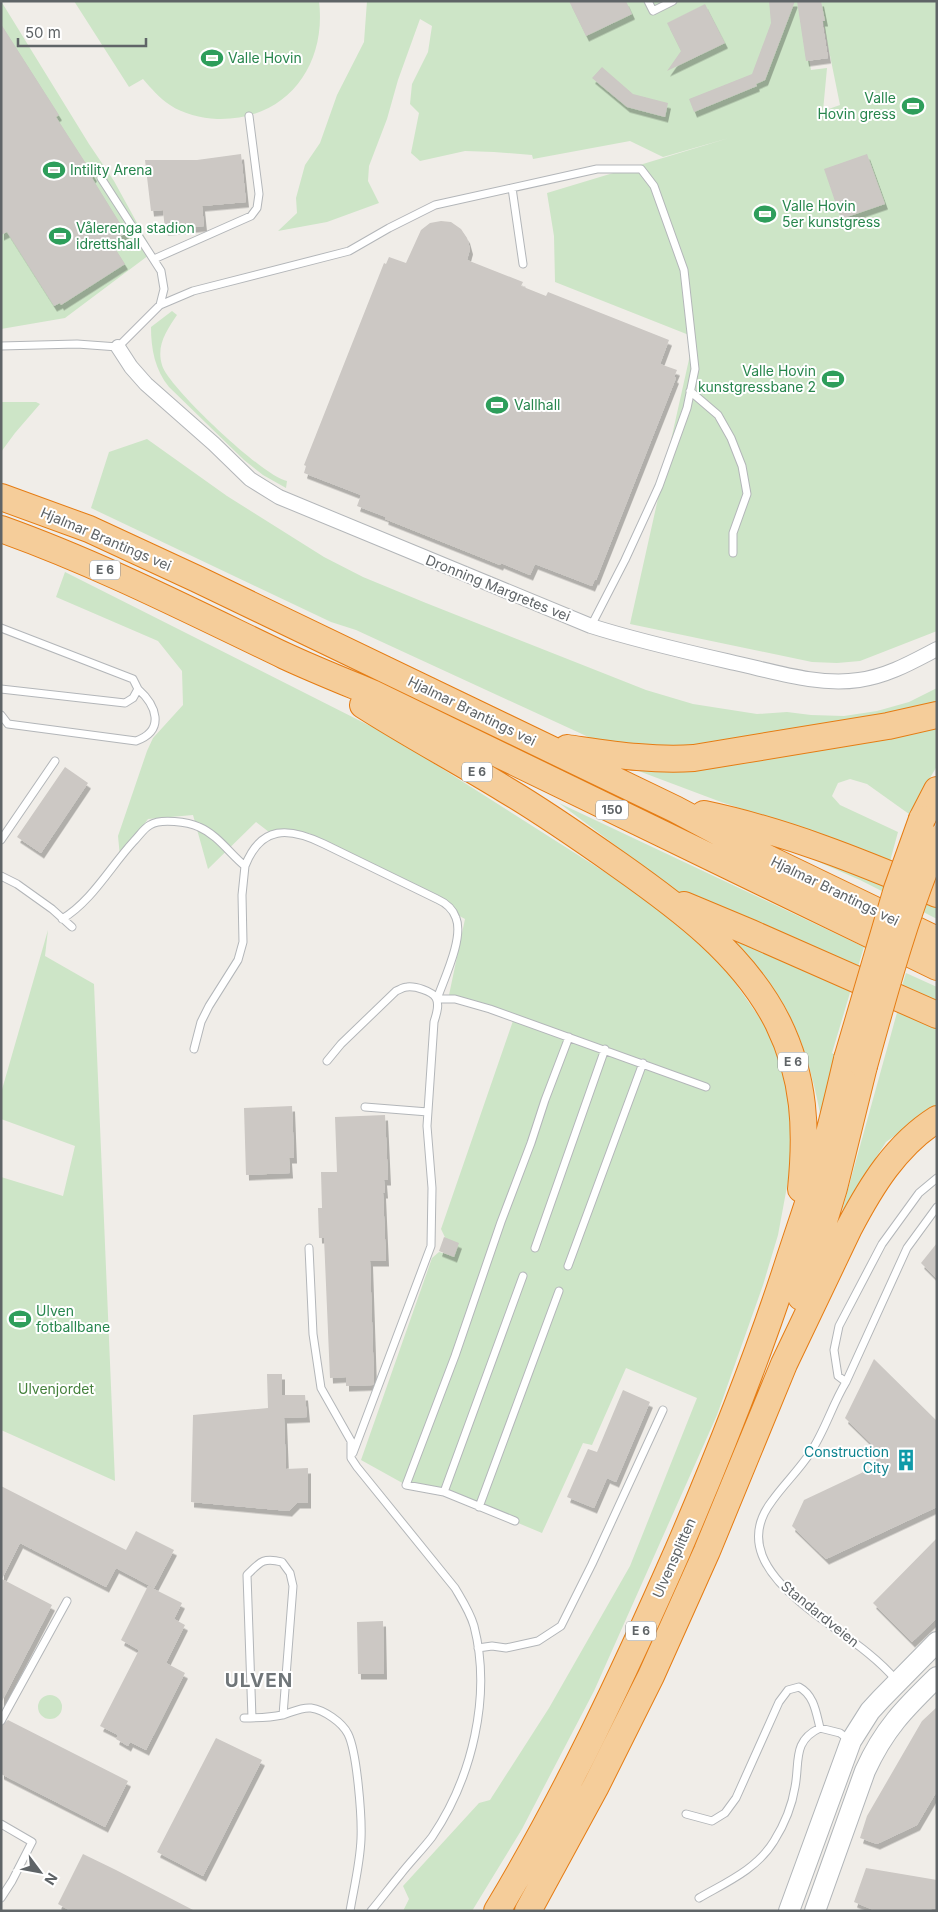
<svg xmlns="http://www.w3.org/2000/svg" width="938" height="1912" font-family="Inter,sans-serif">
	<style>
		.green { fill: #cde5c7 }
		.building { fill: #ccc8c4; filter: url(#shadow) }
		.lines { fill: none; stroke-linecap: round; stroke-linejoin: round }
		.lane-casing { stroke: #b3b6b9; stroke-width: 9 }
		.street-casing { stroke: #b3b6b9; stroke-width: 16 }
		.secondary-casing { stroke: #b2b6b9; stroke-width: 22 }
		.highway-casing { stroke: #e57c13; stroke-width: 28 }
		.lane { stroke: #fff; stroke-width: 7 }
		.street { stroke: #fff; stroke-width: 14 }
		.secondary { stroke: #fff; stroke-width: 20 }
		.highway { stroke: #f5cd9a; stroke-width: 26 }
		.highway-bridge-casing { stroke: #e57c13; stroke-width: 28; stroke-linecap: butt }
		.highway-bridge { stroke: #f5cd9a; stroke-width: 26 }
		.labels { text-anchor: middle; stroke-width: 4; stroke-linejoin: round; paint-order: stroke }
		.shield { fill: #fff; stroke: #8f9295; stroke-width: 1 }
		.shield-label { font-size: 12px; font-weight: bold; fill: #5f6467 }
		.leisure-label { font-size: 14px; fill: #27864d; stroke: #fff; text-anchor: start }
		.street-label { font-size: 14px; fill: #5f6467; stroke: #fff }
		.park-label { font-size: 14px; fill: #45813c; stroke: #fff }
		.culture-label { font-size: 14px; fill: #0d838f; stroke: #fff; text-anchor: end }
		.district-label { font-size: 19px; font-weight: bold; letter-spacing: 1px; fill: #707679; stroke: #fff }
	</style>
	<defs>
		<filter id="shadow"><feDropShadow dx="3" dy="5.5" stdDeviation="0" flood-color="#0004"/></filter>
	</defs>
	<rect width="100%" height="100%" fill="#f0ede8"/>
	<!-- green -->
	<path class="green" d="M1,1L89,144L114,181L153,252L65,318L1,329Z
		M74,1H319C327,67 285,121 217,119C201,118 183,114 170,105C159,98 151,88 143,79L129,87Z
		M367,1H799L811,70L827,68L823,111L840,105L819,1H937V631L860,661L837,663L812,662L630,624L694,337L555,282L554,236L547,193L729,138L663,157L630,141L533,159L532,155L494,152L465,151L420,161L411,153L419,113L410,104L412,84L428,52L432,26L420,19L398,80L387,119L369,166L368,181L379,203L327,222L278,231L297,213L296,198L305,165L320,143L337,95L364,42Z
		M172,311L177,315C167,330 156,345 162,365C167,386 266,479 287,481L286,488L263,475L244,460L169,387C155,370 151,349 151,327Z
		M1,402H36L40,404L15,433L1,452Z
		M147,439L227,496L324,557L363,577L426,603L646,690L693,704L757,714L787,712L811,715L844,716L877,711L909,702L937,688V706L685,751L595,740L356,630L331,622L91,508L109,452Z
		M65,572L394,738L633,890L715,954L780,1047L796,1138L778,1235L763,1285L717,1415L594,1691L522,1829L472,1911H403L409,1899L403,1886L479,1803L490,1800L549,1708L630,1566L697,1398L626,1368L592,1445L583,1443L542,1533L444,1492L406,1485L361,1460L432,1258L439,1252L454,1256L441,1229L514,1018L449,995L465,919L309,833L269,832L256,822L208,869L193,815L148,819L120,857L118,836L147,751L153,738L183,705L182,671L158,641L56,597Z
		M937,722V766L909,814L867,784L850,779L838,783L832,796L840,805L898,832L889,865L798,827L721,802L628,767Z
		M559,803L864,947L858,967L683,896Z
		M783,841L937,905V919L860,880L812,859Z
		M48,930L45,956L94,984L115,1481L1,1430V1177L63,1196L75,1146L1,1119V1093Z
		M728,934L852,986L832,1053L841,1058L823,1128C814,1081 804,1035 777,994C763,973 744,954 728,934Z
		M906,973L937,987V1003L902,986Z
		M898,1009L937,1028V1105L886,1142L842,1211Z
		M38 1707a12 12 0 1 1 24 0a12 12 0 1 1-24 0Z"/>
	<!-- building -->
	<path class="building" d="M569,1H626L632,14L586,36Z
		M769,1H795L765,80L756,84L757,86L694,112L689,99L752,74L771,23Z
		M797,1H821L825,21H822L828,58L806,61Z
		M705,4L725,43L667,71L681,51L667,23Z
		M1,24L59,115L56,117L94,176L92,178L126,233L111,242L125,264L61,305L60,303L54,306L7,232L1,235Z
		M602,67L633,94L668,103L665,117L627,107L592,78Z
		M241,154L246,202L202,206L204,226L165,230L163,210L151,211L145,160H197Z
		M867,154L885,204L841,219L824,169Z
		M441,221L451,222L461,229L467,238L470,249L467,260L523,282L521,286L546,296L548,292L669,340L660,364L677,370L674,377L676,378L596,580L595,579L592,586L535,564L530,575L501,563L500,565L385,519L386,517L357,506L361,495L304,473L306,466L304,465L384,263L386,264L389,257L406,263L421,230L430,223Z
		M65,767L88,783L41,853L17,837Z
		M292,1106L294,1158H289L290,1173L246,1175L244,1108Z
		M385,1115L388,1180H384L385,1193H383L386,1261H370L374,1382L373,1385L346,1386V1377L330,1378L324,1238H319L318,1208H322L321,1172H337L335,1117Z
		M444,1237L459,1243L454,1257L439,1251Z
		M937,1243V1279L921,1263Z
		M874,1359L937,1421V1507L826,1559L792,1526L804,1500L872,1468L880,1452L845,1418Z
		M267,1374H282V1395H305L307,1417L284,1418L286,1469L308,1468V1503H297L289,1511L191,1502L193,1415L268,1408Z
		M623,1390L650,1402L616,1482L607,1478L594,1508L567,1497L588,1449L597,1452Z
		M1,1486L126,1550L136,1531L174,1550L154,1588L116,1568L106,1587L20,1543L2,1579L52,1605L1,1703Z
		M937,1538V1618L912,1642L873,1603Z
		M148,1586L182,1603L174,1619L185,1625L166,1663L185,1673L146,1750L130,1742L128,1746L116,1739L118,1735L100,1726L139,1650L121,1640Z
		M383,1621L384,1674H358L357,1622Z
		M937,1707V1791L917,1825L877,1844L860,1838L867,1816L922,1721Z
		M8,1720L128,1781L105,1827L1,1774V1726Z
		M216,1738L262,1760L203,1876L157,1852Z
		M83,1854L116,1870L195,1911H71L58,1904Z
		M866,1868L937,1880V1908L921,1911H876L854,1902Z"/>
	<g class="lines">
		<!-- lane casing -->
		<g class="lane-casing">
			<path id="lane" d="M648,1L653,11L673,1
				M101,178L161,271L164,289L160,305
				M512,188L523,264
				M154,259L251,216L257,208L259,194L249,116
				M1,346L77,344L118,347L160,305L193,291L349,251L389,228L435,205L597,169H641L654,186L684,270L695,369L687,408L659,486L625,560L591,626
				M690,391L718,415L731,438L742,466L747,494L733,533V553
				M1,628L133,679L138,689L133,698L125,703L1,689
				M1,715L8,724L136,741C166,730 156,705 138,689
				M1,840L55,761
				M245,866C261,825 289,827 324,844L437,899C446,903 453,909 456,918C464,938 444,979 437,999H455L490,1009L706,1087
				M1,876L17,884L52,909L72,927
				M62,919C92,901 110,867 134,841C139,836 144,828 150,825C161,818 188,822 199,827C218,835 230,854 245,866L242,895L243,942L238,960L209,1006L201,1022L194,1049
				M327,1061L341,1044L396,991C399,990 403,987 407,987C415,986 432,991 436,998C440,1005 436,1015 434,1022L427,1126L432,1188L431,1246L353,1453
				M365,1107L428,1112
				M309,1248L313,1334L321,1388L351,1441V1458L357,1467L455,1588C462,1600 470,1612 474,1626C492,1696 472,1778 432,1837C422,1850 410,1862 400,1875C390,1887 381,1899 371,1911
				M535,1248L605,1049
				M568,1266L643,1063
				M846,1382L838,1376L834,1350L839,1326L882,1244L919,1193L937,1178
				M444,1492L523,1276
				M479,1507L559,1291
				M515,1521L444,1492L406,1485L455,1356L501,1222L531,1143L545,1100L569,1037
				M478,1648L492,1646L506,1648L529,1643L538,1641L561,1626L592,1564L663,1410
				M896,1680C869,1648 830,1628 799,1601C767,1574 742,1540 772,1501C784,1484 799,1470 810,1453C825,1431 832,1405 846,1382L907,1248L937,1207
				M244,1718C257,1718 269,1718 282,1715C291,1713 300,1707 311,1708C324,1710 342,1722 348,1734C357,1752 362,1817 361,1839C360,1864 354,1887 350,1911
				M252,1718L247,1575C260,1562 263,1557 282,1562L290,1573L293,1586L283,1715
				M1,1721L67,1601
				M686,1814L712,1821L725,1813L736,1798L779,1702L788,1690L799,1687C814,1695 816,1712 820,1728
				M1,1824L32,1842L12,1881L1,1898
				M699,1898C727,1882 757,1869 774,1841C784,1825 792,1806 795,1787C800,1762 792,1741 820,1728L840,1733L849,1740"/>
		</g>
		<!-- street casing -->
		<g class="street-casing">
			<path id="street" d="M118,347L131,367L146,384L214,444L250,479L279,497L591,626C638,641 687,652 735,663C776,672 818,686 859,680C888,676 912,662 937,649"/>
		</g>
		<!-- secondary casing -->
		<g class="secondary-casing">
			<path id="secondary" d="M789,1911L851,1741L870,1711L881,1699L937,1642
				M815,1911L865,1771C884,1729 905,1708 937,1677"/>
		</g>
		<!-- highway casing -->
		<g class="highway-casing">
			<path id="highway" d="M1,497L89,529L197,579L675,809L769,859L937,940
				M1,529C99,564 191,611 285,656C313,669 343,681 372,693L937,967
				M363,705C410,735 459,761 506,790C545,813 582,839 619,865C680,908 744,955 778,1023C805,1078 807,1130 801,1189
				M567,748C610,754 651,761 694,758L888,726L937,715
				M704,814C785,831 861,862 937,894
				M922,819L937,790
				M684,905L751,933L937,1015
				M801,1297L834,1188L864,1066
				M497,1911C566,1796 624,1673 678,1550C717,1459 754,1367 785,1273C798,1232 813,1191 825,1149C833,1119 840,1089 847,1059
				M528,1911L596,1786L651,1676L707,1551L784,1364L849,1228C871,1186 896,1145 937,1119"/>
		</g>
		<!-- lane -->
		<use href="#lane" class="lane"/>
		<!-- street -->
		<use href="#street" class="street"/>
		<!-- secondary -->
		<use href="#secondary" class="secondary"/>
		<!-- highway -->
		<use href="#highway" class="highway"/>
		<!-- highway-bridge casing -->
		<g class="highway-bridge-casing">
			<path id="highway-bridge" d="M847,1059L897,889L922,819
				M864,1066C885,990 906,912 937,839"/>
		</g>
		<!-- highway-bridge -->
		<use href="#highway-bridge" class="highway-bridge"/>
	</g>
	<!-- icons -->
	<defs>
		<g id="stadium-bare" transform="scale(1.725)"><path d="M0-5a6.5 5 0 1 0 0 10a6.5 5 0 1 0 0-10ZM-3.5-1.8h7v3.6h-7Z" fill="#2e9e5b" stroke="#fff" stroke-width="2.5" paint-order="stroke"/></g>
		<g id="building-bare" transform="scale(1.725)"><path d="M-4-6H4V6H1V3H-1V6H-4ZM-2.5-4.3h1.7v1.8h-1.7ZM.8-4.3h1.7v1.8H.8ZM-2.5-1h1.7V.8h-1.7ZM.8-1h1.7V.8H.8Z" fill="#0f9aa8" stroke="#fff" stroke-width="2.5" paint-order="stroke"/></g>
	</defs>
	<g fill-rule="evenodd">
		<use href="#stadium-bare" x="212" y="58"/>
		<use href="#stadium-bare" x="913" y="106"/>
		<use href="#stadium-bare" x="54" y="170"/>
		<use href="#stadium-bare" x="765" y="214"/>
		<use href="#stadium-bare" x="60" y="236"/>
		<use href="#stadium-bare" x="833" y="379"/>
		<use href="#stadium-bare" x="497" y="405"/>
		<use href="#stadium-bare" x="20" y="1319"/>
		<use href="#building-bare" x="906" y="1460"/>
	</g>
	<g class="labels">
		<!-- shield labels -->
		<g class="shield">
			<rect x="90" y="560.5" width="30" height="19" rx="4"/>
			<rect x="462" y="762.5" width="30" height="19" rx="4"/>
			<rect x="596" y="800.5" width="32" height="19" rx="4"/>
			<rect x="778" y="1052.5" width="30" height="19" rx="4"/>
			<rect x="626" y="1621.5" width="30" height="19" rx="4"/>
		</g>
		<g class="shield-label">
			<text x="105" y="574">E 6</text>
			<text x="477" y="776">E 6</text>
			<text x="612" y="814">150</text>
			<text x="793" y="1066">E 6</text>
			<text x="641" y="1635">E 6</text>
		</g>
		<!-- leisure labels -->
		<g class="leisure-label">
			<text x="228" y="63">Valle Hovin</text>
			<text x="896" y="103" text-anchor="end">Valle<tspan x="896" dy="16">Hovin gress</tspan></text>
			<text x="70" y="175">Intility Arena</text>
			<text x="782" y="211">Valle Hovin<tspan x="782" dy="16">5er kunstgress</tspan></text>
			<text x="76" y="233">Vålerenga stadion<tspan x="76" dy="16">idrettshall</tspan></text>
			<text x="816" y="376" text-anchor="end">Valle Hovin<tspan x="816" dy="16">kunstgressbane 2</tspan></text>
			<text x="514" y="410">Vallhall</text>
			<text x="36" y="1316">Ulven<tspan x="36" dy="16">fotballbane</tspan></text>
		</g>
		<!-- street labels -->
		<g class="street-label">
			<text transform="translate(106 539) rotate(23)" y="5">Hjalmar Brantings vei</text>
			<text transform="translate(498 588) rotate(22)" y="5">Dronning Margretes vei</text>
			<text transform="translate(472 711) rotate(26)" y="5">Hjalmar Brantings vei</text>
			<text transform="translate(835 891) rotate(26)" y="5">Hjalmar Brantings vei</text>
			<text transform="translate(674 1558) rotate(-66)" y="5">Ulvensplitten</text>
			<text transform="translate(820 1614) rotate(39)" y="5">Standardveien</text>
		</g>
		<!-- park labels -->
		<g class="park-label">
			<text x="56" y="1394">Ulvenjordet</text>
		</g>
		<!-- culture labels -->
		<g class="culture-label">
			<text x="889" y="1457">Construction<tspan x="889" dy="16">City</tspan></text>
		</g>
		<!-- district labels -->
		<g class="district-label">
			<text x="259" y="1687">ULVEN</text>
		</g>
	</g>
	<!-- border -->
	<rect width="938" height="1912" fill="none" stroke="#5f6467" stroke-width="5"/>
	<!-- north arrow -->
	<g transform="translate(40 1872) rotate(122)" stroke="#ffffff" stroke-width="4" paint-order="stroke">
	<path d="M0-4L9 19L0 12L-9 19Z" fill="#5f6467"/>
	<text y="-8" font-size="14" font-weight="bold" text-anchor="middle" fill="#5f6467">N</text>
	</g>
	<!-- scale -->
	<path d="M18 38v8h128v-8" fill="none" stroke="#5f6467" stroke-width="2.5"/>
	<text x="25" y="38" font-size="15" fill="#5f6467" stroke="#ffffff" stroke-width="4" paint-order="stroke">50 m</text>
</svg>
